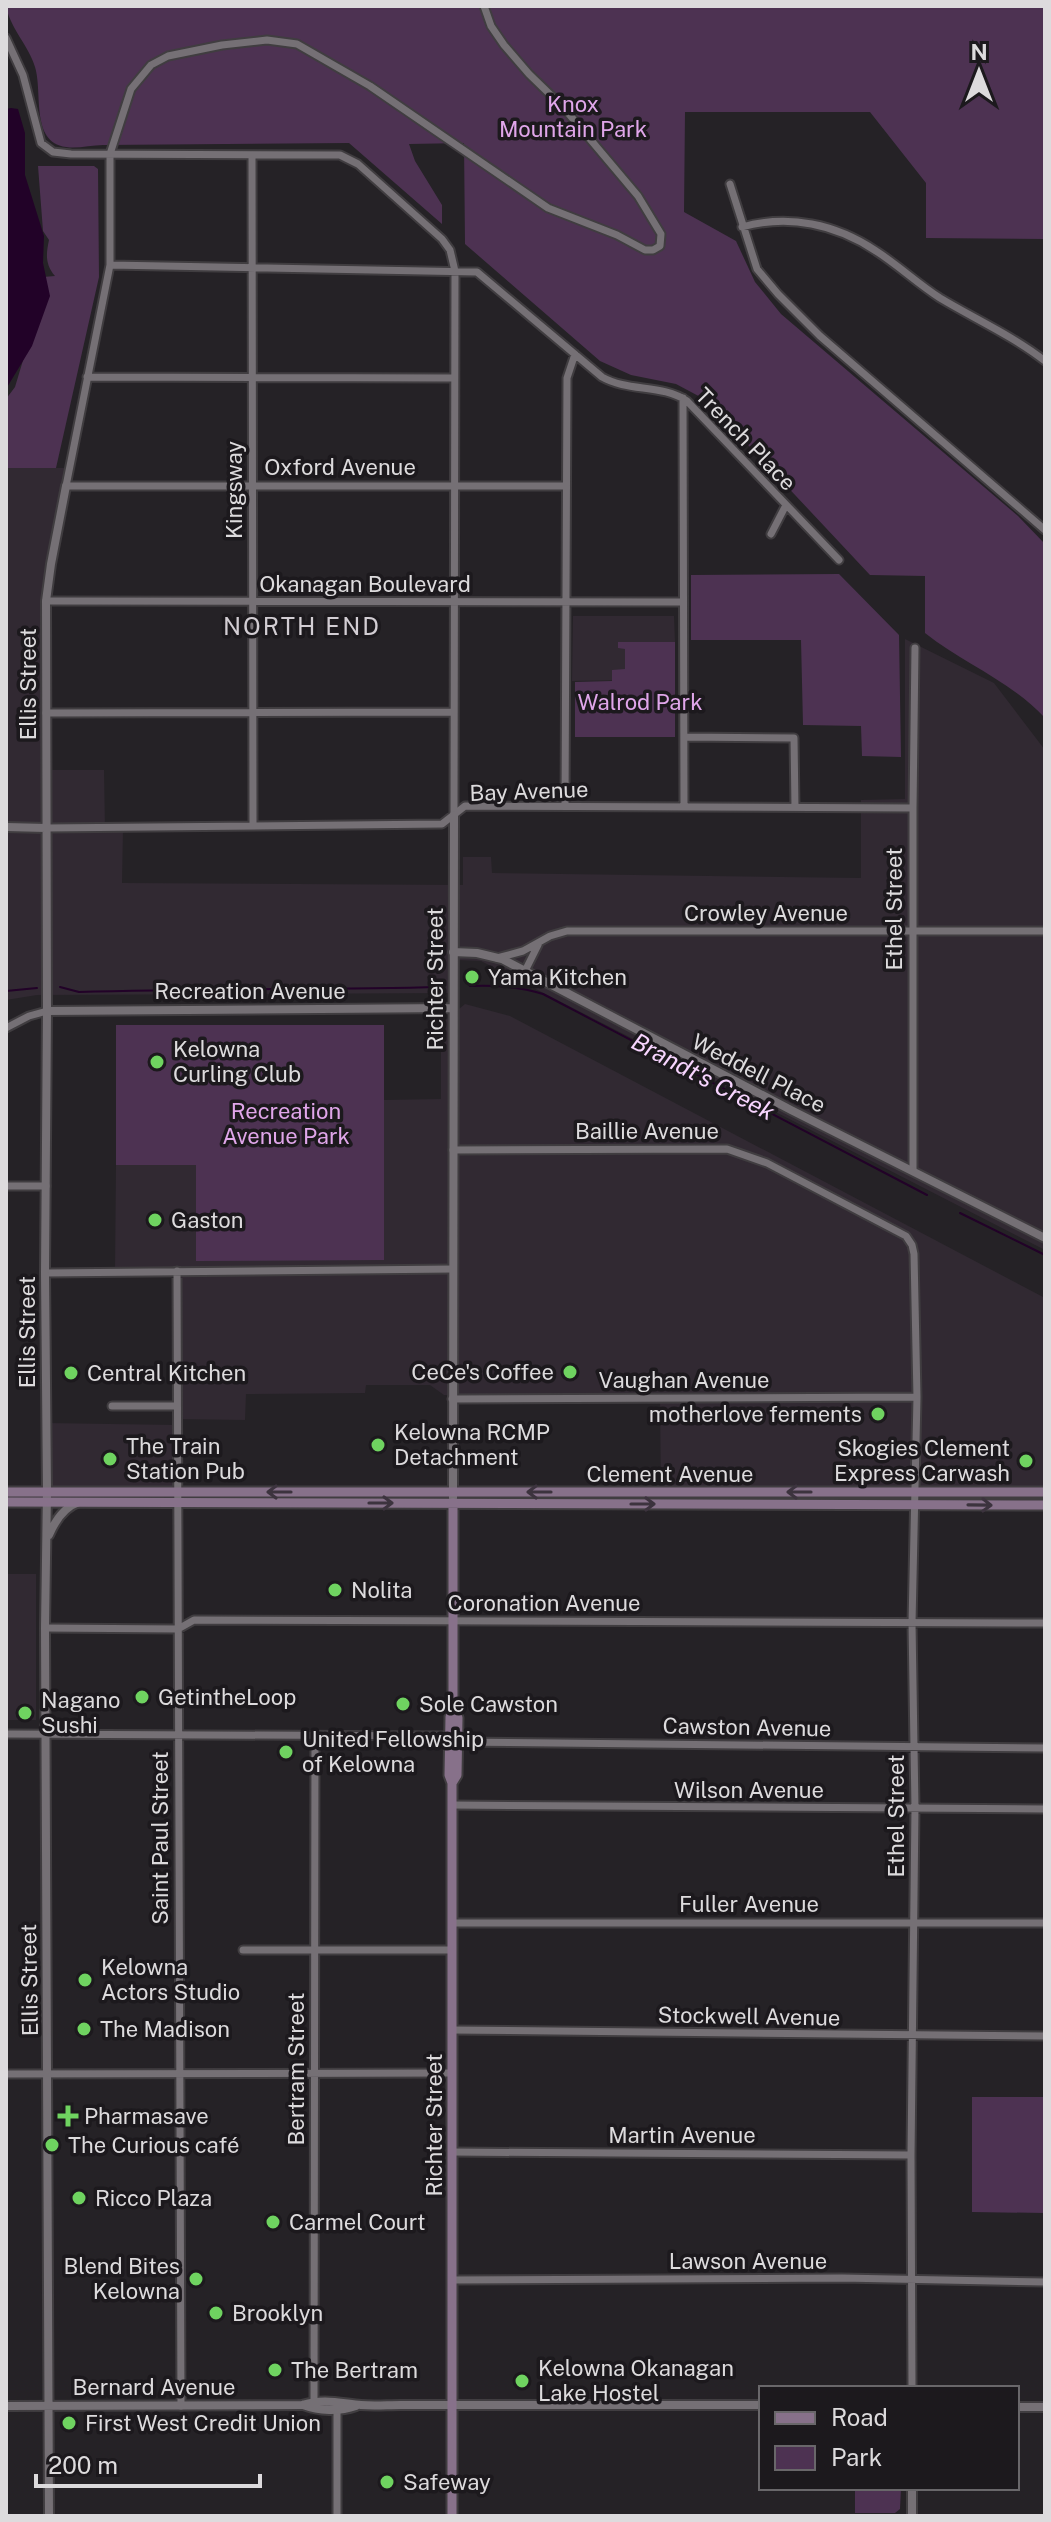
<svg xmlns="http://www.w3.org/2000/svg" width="1051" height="2522" font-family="'Public Sans',sans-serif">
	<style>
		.built { fill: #312932 }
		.green { fill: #4d3252 }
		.water { fill: #220228 }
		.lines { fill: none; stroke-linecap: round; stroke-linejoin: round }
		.stream { stroke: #220228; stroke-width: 2 }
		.minor-casing { stroke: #403d40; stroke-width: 11 }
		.tertiary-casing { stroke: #403d40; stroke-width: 12 }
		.secondary-casing { stroke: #403d40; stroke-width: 13 }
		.minor { stroke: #757075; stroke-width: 7 }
		.tertiary { stroke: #757075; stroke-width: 8 }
		.secondary { stroke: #87718a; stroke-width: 9 }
		.oneway { stroke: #3c333e }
		.poi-dot { fill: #6fd360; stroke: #1c191d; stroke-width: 3 }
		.labels { text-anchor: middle; stroke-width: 7; stroke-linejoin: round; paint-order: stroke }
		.park-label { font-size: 22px; fill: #e0a6ea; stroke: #1c191d }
		.street-label { font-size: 22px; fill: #dddbdd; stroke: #1c191d }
		.poi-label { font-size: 22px; fill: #dddbdd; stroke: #1c191d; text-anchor: start }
		.neighbourhood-label { font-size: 24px; letter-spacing: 2px; fill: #d2cdd3; stroke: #1c191d }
		.water-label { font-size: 24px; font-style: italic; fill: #f8d5ff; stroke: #1c191d }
	</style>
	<rect width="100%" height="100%" fill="#252226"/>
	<!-- built -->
	<path class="built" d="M6,468H70L46,601L47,770H104L105,829L123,830L122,883L463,885V857H491L492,873L861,878V800L905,799V639L994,683L1045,750V1250L481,961L457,960V993L37,995L6,1000Z
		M573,616H674L675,642H629L630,680L572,681Z
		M465,1004L510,1016L1045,1298V1500L661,1499L660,1397L444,1395L430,1385H366L365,1393L246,1394L245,1420L174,1419V1272L115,1271L116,1165H196V1260H384V1100L441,1099V1024Z
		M45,1423L177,1425L178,1503L47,1502Z
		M6,1574H36V1720H6Z"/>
	<!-- green -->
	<path class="green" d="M6,6H1045V239L926,238V183L870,112H685L684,212L736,241L755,282L781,314L1018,516L1045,544V718C1011,681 964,664 925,633V576L870,575L706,400L676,384L631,375L600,361L465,244L464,143L409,144L415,161L442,205V224L349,143L103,145C91,145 77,149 66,147C30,142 43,93 35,67C29,46 10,28 6,6Z
		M38,166H94L98,169L99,277L56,468H6V399L15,387L36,317L31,278L55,276C45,264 46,254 49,240L43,231Z
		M839,574L899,635L901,757L862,756L861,726L803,725L801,640H691V575Z
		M618,642H675V737H575V682L612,681V670L625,669V649L618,648Z
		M116,1025H384V1260L196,1261V1165H116Z
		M972,2097H1045V2213L972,2212Z
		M855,2488H901L900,2509L895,2513H855Z"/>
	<!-- water -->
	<path class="water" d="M11,108L18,109L25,133V175L44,236L43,263L50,296L32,346L6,389V109Z"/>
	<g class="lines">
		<!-- stream -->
		<path class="stream" d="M470,986C496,985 519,986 543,994L927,1195
			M60,987L79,992C200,988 320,990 441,987
			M6,991L37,988
			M960,1213L1045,1255"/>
		<!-- minor casing -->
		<g class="minor-casing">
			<path id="minor" d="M484,6L491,26L504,45L529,74L563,107L638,196L661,234L660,246L653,250H645L617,235L548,208L370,86L297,44L267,40L222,45L168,56L151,65L131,89L110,154V265L66,486H566
				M6,38L23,75L41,143L53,152L71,154L340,155L358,164L442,239L450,250L455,271L454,815
				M252,155L253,826
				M730,184L757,269L778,294L820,336L1045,530
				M742,227C789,214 836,224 876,251C898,265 918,284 940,298C975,319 1013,336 1045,361
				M110,265L477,272L602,377C628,392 662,384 687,401L839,560
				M87,377L454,378
				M683,398L684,807
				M771,534L786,505
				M46,601L683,602
				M46,713L454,712
				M684,737L794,738L795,807
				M565,806L567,378L575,354
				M46,828L442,824L465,806L913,808
				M497,958L523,951L550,936L567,931H1045
				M525,971L538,945
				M6,1028L29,1016L47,1011
				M453,1150L727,1149L767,1163L906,1236L912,1245L914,1254L917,1397L912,1623L915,1808L911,2155L912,2388
				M913,1170V808L915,648
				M6,1186H46
				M177,1271L181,2406
				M45,1273L453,1269
				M452,1399L917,1397
				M112,1406H177
				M45,1628L178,1629L194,1620L1045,1623
				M6,1734L449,1736
				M455,1742L1045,1748
				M452,1805L1045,1809
				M452,1923H1045
				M243,1950H452
				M452,2030L1045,2036
				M6,2074L452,2073
				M452,2152L911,2155
				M452,2280L842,2278L1045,2282
				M310,2404L314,2401L315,1736
				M337,2516V2406"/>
		</g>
		<!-- tertiary casing -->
		<g class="tertiary-casing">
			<path id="tertiary" d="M6,827L46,828
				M453,952L477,953L502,959L791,1110L1045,1238
				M47,1011L453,1008
				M453,1498L454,815
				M49,1535C55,1521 64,1507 79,1502
				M303,2405C319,2411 339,2412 356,2406
				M6,2406L302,2405C323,2398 340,2403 361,2405C374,2406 387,2405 401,2405H761
				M1017,2407H1045
				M912,2488V2516
				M49,2516L45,1628L47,1491L45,1273L47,1011L46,601L51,564L66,486"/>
		</g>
		<!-- secondary casing -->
		<g class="secondary-casing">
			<path id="secondary" d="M6,1492H1045
				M6,1502L1045,1505
				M452,1783L457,1775L458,1718L453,1709
				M452,2516V1783L449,1775L450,1717L453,1709V1503"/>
		</g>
		<!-- minor -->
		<use href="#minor" class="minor"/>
		<!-- tertiary -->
		<use href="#tertiary" class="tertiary"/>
		<!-- secondary -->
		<use href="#secondary" class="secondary"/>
	</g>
	<!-- one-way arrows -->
	<defs><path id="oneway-shaft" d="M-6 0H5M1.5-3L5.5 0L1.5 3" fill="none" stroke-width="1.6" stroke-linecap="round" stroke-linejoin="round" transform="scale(2)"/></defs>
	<g class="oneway">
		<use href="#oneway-shaft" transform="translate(279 1492) rotate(180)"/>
		<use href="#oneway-shaft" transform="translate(539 1492) rotate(-180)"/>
		<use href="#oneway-shaft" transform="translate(799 1492) rotate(-180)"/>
		<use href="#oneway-shaft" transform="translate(381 1503)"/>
		<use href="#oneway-shaft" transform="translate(643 1504)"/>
		<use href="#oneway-shaft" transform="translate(980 1505) rotate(1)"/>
	</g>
	<!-- markers -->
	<g class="poi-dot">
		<circle cx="472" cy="977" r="8"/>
		<circle cx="157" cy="1062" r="8"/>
		<circle cx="155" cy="1220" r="8"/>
		<circle cx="570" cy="1372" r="8"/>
		<circle cx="71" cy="1373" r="8"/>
		<circle cx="878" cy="1414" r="8"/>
		<circle cx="378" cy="1445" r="8"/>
		<circle cx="110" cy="1459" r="8"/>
		<circle cx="1026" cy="1461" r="8"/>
		<circle cx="335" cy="1590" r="8"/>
		<circle cx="142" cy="1697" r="8"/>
		<circle cx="403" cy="1704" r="8"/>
		<circle cx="25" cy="1713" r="8"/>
		<circle cx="286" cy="1752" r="8"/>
		<circle cx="85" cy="1980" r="8"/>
		<circle cx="84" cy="2029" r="8"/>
		<path d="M64 2104h8v8h8v8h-8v8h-8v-8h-8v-8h8z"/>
		<circle cx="52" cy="2145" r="8"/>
		<circle cx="79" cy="2198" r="8"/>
		<circle cx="273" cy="2222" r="8"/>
		<circle cx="196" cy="2279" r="8"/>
		<circle cx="216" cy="2313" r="8"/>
		<circle cx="275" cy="2370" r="8"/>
		<circle cx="522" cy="2381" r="8"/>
		<circle cx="69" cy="2423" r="8"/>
		<circle cx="387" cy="2482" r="8"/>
	</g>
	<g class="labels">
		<!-- park labels -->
		<g class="park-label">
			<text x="573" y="112">Knox<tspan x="573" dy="25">Mountain Park</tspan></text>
			<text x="640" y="710">Walrod Park</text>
			<text x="286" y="1119">Recreation<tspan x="286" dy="25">Avenue Park</tspan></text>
		</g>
		<!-- street labels -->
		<g class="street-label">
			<text transform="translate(746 439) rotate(46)" y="8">Trench Place</text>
			<text x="340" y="475">Oxford Avenue</text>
			<text transform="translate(234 490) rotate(-90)" y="8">Kingsway</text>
			<text x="365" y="592">Okanagan Boulevard</text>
			<text transform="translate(28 684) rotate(-90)" y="8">Ellis Street</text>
			<text transform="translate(529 791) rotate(-2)" y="8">Bay Avenue</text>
			<text transform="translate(894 909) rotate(-90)" y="8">Ethel Street</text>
			<text x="766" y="921">Crowley Avenue</text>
			<text transform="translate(435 979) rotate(-90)" y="8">Richter Street</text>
			<text x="250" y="999">Recreation Avenue</text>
			<text transform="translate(759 1073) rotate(27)" y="8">Weddell Place</text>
			<text x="647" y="1139">Baillie Avenue</text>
			<text transform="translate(27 1332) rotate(-90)" y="8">Ellis Street</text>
			<text x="684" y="1388">Vaughan Avenue</text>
			<text x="670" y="1482">Clement Avenue</text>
			<text x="544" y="1611">Coronation Avenue</text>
			<text transform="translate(747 1727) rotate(1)" y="8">Cawston Avenue</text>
			<text x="749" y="1798">Wilson Avenue</text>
			<text transform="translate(896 1816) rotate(-90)" y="8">Ethel Street</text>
			<text transform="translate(160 1838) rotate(-90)" y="8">Saint Paul Street</text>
			<text x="749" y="1912">Fuller Avenue</text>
			<text transform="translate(29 1980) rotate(-91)" y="8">Ellis Street</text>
			<text transform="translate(749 2016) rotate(1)" y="8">Stockwell Avenue</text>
			<text transform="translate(296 2069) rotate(-90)" y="8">Bertram Street</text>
			<text transform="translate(434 2125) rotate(-90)" y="8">Richter Street</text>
			<text x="682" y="2143">Martin Avenue</text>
			<text x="748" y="2269">Lawson Avenue</text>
			<text x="154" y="2395">Bernard Avenue</text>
		</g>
		<!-- poi labels -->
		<g class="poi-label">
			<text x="488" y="985">Yama Kitchen</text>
			<text x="173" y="1057">Kelowna<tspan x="173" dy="25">Curling Club</tspan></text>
			<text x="171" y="1228">Gaston</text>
			<text x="554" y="1380" text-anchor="end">CeCe's Coffee</text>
			<text x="87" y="1381">Central Kitchen</text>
			<text x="862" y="1422" text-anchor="end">motherlove ferments</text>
			<text x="394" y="1440">Kelowna RCMP<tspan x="394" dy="25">Detachment</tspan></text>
			<text x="126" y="1454">The Train<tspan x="126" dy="25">Station Pub</tspan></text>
			<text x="1010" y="1456" text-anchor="end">Skogies Clement<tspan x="1010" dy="25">Express Carwash</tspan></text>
			<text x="351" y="1598">Nolita</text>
			<text x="158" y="1705">GetintheLoop</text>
			<text x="41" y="1708">Nagano<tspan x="41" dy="25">Sushi</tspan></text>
			<text x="419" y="1712">Sole Cawston</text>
			<text x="302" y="1747">United Fellowship<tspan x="302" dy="25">of Kelowna</tspan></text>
			<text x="101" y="1975">Kelowna<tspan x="101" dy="25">Actors Studio</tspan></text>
			<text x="100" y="2037">The Madison</text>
			<text x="84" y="2124">Pharmasave</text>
			<text x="68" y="2153">The Curious café</text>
			<text x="95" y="2206">Ricco Plaza</text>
			<text x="289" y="2230">Carmel Court</text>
			<text x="180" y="2274" text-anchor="end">Blend Bites<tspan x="180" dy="25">Kelowna</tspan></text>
			<text x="232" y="2321">Brooklyn</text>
			<text x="538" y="2376">Kelowna Okanagan<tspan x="538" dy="25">Lake Hostel</tspan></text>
			<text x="291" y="2378">The Bertram</text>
			<text x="85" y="2431">First West Credit Union</text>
			<text x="403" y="2490">Safeway</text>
		</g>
		<!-- neighbourhood labels -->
		<g class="neighbourhood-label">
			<text x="302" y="635">NORTH END</text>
		</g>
		<!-- water labels -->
		<g class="water-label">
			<text transform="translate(703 1077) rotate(28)" y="8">Brandt's Creek</text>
		</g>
	</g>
	<!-- border -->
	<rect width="1051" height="2522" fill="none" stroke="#dddbdd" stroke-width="16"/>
	<!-- legend -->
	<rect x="759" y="2386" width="260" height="104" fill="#1c191d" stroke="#69676a" stroke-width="2"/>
	<rect x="775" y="2412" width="40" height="12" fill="#87718a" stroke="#69676a" stroke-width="2"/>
	<text x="831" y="2426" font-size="24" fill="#dddbdd">Road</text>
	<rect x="775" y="2446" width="40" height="24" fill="#4d3252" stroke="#69676a" stroke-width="2"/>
	<text x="831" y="2466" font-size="24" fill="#dddbdd">Park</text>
	<!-- north arrow -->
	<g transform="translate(979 72)" stroke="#1c191d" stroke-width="6" paint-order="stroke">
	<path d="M0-6L14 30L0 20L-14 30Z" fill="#dddbdd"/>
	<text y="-12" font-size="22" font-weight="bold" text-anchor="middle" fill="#dddbdd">N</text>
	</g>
	<!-- scale -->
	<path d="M36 2474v12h224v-12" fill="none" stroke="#dddbdd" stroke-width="4"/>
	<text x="48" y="2474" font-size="24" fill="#dddbdd" stroke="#1c191d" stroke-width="6" paint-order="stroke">200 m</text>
</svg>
